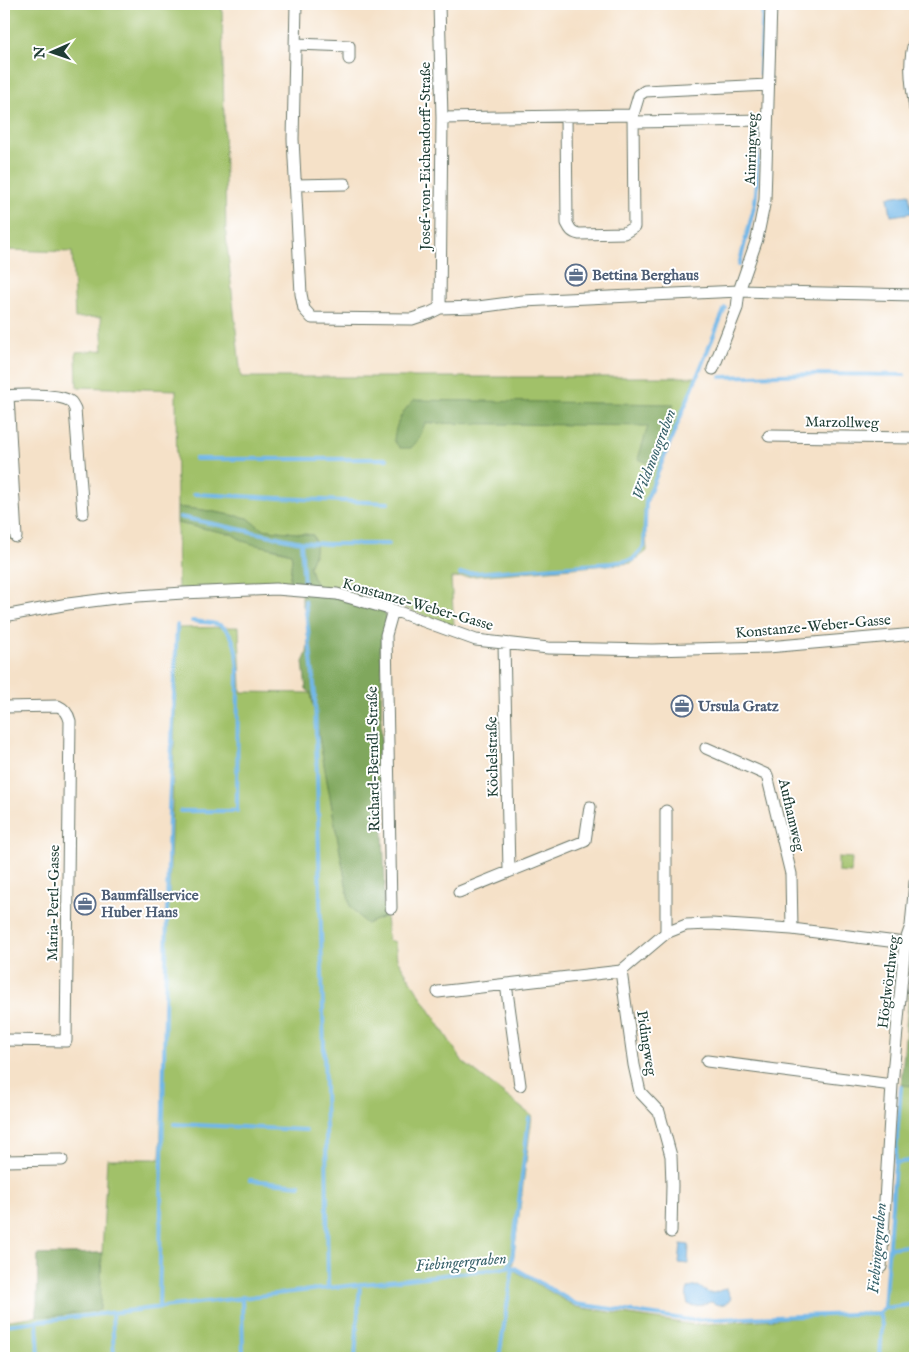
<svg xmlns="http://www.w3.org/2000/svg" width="919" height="1362" font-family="'IM FELL English',serif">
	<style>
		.green { fill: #a1c169; stroke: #607f4e }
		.forest { fill: #80a75d; stroke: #507248 }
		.water { fill: #71b7e8; stroke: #487a8e }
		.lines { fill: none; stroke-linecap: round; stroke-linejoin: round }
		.stream { stroke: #71b7e8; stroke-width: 4 }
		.street-casing { stroke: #6a7668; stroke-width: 13 }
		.street { stroke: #fff; stroke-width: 11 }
		.labels { text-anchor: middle; stroke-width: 4; stroke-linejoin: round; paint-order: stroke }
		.street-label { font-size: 15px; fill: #1f3d34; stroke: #fff }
		.service-label { font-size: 15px; font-weight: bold; fill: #4e5e75; stroke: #fff; text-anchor: start }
		.water-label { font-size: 16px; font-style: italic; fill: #38626a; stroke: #fff }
	</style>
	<rect width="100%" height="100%" fill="#fff"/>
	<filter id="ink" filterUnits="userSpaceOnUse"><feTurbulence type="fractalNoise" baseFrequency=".02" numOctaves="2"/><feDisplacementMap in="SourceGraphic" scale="10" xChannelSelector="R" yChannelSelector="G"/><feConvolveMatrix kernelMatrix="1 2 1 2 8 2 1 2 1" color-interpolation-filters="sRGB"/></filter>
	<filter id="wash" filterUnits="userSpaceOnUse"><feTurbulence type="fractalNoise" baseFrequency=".0096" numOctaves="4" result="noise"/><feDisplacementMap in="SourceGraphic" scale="20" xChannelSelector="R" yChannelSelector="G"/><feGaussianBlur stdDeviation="1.12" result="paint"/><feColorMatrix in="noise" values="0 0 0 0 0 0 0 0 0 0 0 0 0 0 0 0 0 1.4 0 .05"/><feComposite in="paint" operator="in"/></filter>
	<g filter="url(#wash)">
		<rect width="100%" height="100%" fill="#f5e1c8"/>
		<!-- green -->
		<path class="green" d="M4,4H222L226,235L241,377H697L644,510L647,551L632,563L451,578L454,626L385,601L319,589L313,578L309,566C315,553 318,548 313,535L261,529L248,518L203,510L177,507L176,390L77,387L76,352L103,350L101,317L75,318L72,252L4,250Z
			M177,523L232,534L243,541L291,553L292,558L289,586L178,589Z
			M239,627L241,692L311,693L350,906L366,924L386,916L388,940L395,942L397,959L463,1062L532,1116L512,1269L576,1307L695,1325L883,1311L901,1085L915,1086V1358H4V1321L37,1316L38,1255L102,1253L107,1159H160L178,628Z
			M838,857L852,858L851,873L838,872Z"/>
		<!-- forest -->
		<path class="forest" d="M414,400L674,404L651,464L638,459L648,426L425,423L419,439L411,448H400L394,441C395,424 402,411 414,400Z
			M177,507L203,510L248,518L262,529L313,535C318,548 315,553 309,566L313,578L319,589L350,594L385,601L386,626L380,649L382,669L381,729L383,768V834L385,883L383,902L386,916L366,924L350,906L311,693L306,689L303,662L307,653L308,641L305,611L302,603V588L289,586L292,558L291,553L282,550L252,544L243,541L232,534L177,523Z
			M909,992L915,993V1086L901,1085Z
			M102,1253L100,1310L54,1316H37L38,1255Z"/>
		<!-- water -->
		<path class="water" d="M909,194L912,213L891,216L888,197Z
			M681,1244L689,1245L688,1264L679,1263Z
			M698,1286C702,1288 705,1292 709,1293C716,1294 720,1289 727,1289L731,1298C727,1305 719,1307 712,1302C703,1303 697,1309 688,1304C686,1298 686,1294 688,1288Z"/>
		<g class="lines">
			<!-- stream -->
			<path class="stream" d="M760,73L763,4
				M739,265L755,203L757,182L758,131
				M721,377L811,374L904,375
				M195,459H387
				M194,494L388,503
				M180,517L301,542L328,544H389
				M301,542L304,583
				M460,574L611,563L632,560L644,547L646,501L725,308
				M305,601L315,695L326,1130L328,1288
				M181,811H237L238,671C237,656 236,633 220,625C212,622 201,622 192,621
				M174,1124L306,1130
				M895,1163L915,1160
				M250,1180L300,1185
				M889,1248L915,1245
				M508,1267L512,1259L529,1118
				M242,1297L243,1358
				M159,1307L169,811L177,625
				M884,1308L915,1304
				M112,1312L114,1358
				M879,1313L882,1325L880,1358
				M37,1321L39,1358
				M4,1325L513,1267L576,1304L691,1320L879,1313L884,1308L901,1087
				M355,1358L360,1284
				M499,1358L513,1267"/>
		</g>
	</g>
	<g filter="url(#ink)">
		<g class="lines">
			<!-- street casing -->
			<g class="street-casing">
				<path id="street" d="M296,4L293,139L301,294L304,309L312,318L412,319L430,313L440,308L478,307L523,301L739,291L915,295
					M439,4L442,118L440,308
					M915,40C907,62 912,87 915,109
					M296,44L349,46V59
					M566,116L567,223C570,229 571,232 579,234L624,233L634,227L633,115
					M442,118L633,115L639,95L645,91L768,85
					M633,122L767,120
					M295,185L345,184
					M713,369L737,308L739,291L757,239L765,200L771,4
					M4,396C17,395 61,393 71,402C72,403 74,407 75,409L83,513
					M8,396L16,537
					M769,436L915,438
					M4,616L68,604L123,597L183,593L276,589L337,594L393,610L476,640L548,648L652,650L768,647L915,634
					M504,643L509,871
					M4,707L58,706C65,709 68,713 70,721L66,1041L4,1040
					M706,748L767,775L791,874L792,929
					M459,892L585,841L590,807
					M391,908L386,635L393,610
					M666,933V811
					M621,971L634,1065L640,1092L659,1112L671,1156L672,1185L671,1232
					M506,984L520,1085
					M438,992L621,971L666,933L686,925L711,924L792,929L905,943
					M707,1061L892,1085
					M4,1161L62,1160
					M881,1267L892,1085L905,943L911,926L915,882"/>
			</g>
			<!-- street -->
			<use href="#street" class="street"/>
		</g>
	</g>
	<!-- icons -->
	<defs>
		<g id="office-ring" transform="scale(1.125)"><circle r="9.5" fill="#fff" stroke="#5c6f8a" stroke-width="1.5"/><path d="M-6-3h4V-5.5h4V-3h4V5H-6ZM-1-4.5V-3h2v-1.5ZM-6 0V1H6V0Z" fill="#5c6f8a"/></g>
	</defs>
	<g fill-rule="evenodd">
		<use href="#office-ring" x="576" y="275"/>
		<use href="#office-ring" x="682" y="706"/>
		<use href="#office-ring" x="85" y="904"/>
	</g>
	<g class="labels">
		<!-- street labels -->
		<g class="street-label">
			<text transform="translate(751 149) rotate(-88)" y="5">Ainringweg</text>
			<text transform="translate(425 156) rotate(-90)" y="5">Josef-von-Eichendorff-Straße</text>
			<text transform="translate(842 422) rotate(1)" y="5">Marzollweg</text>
			<text transform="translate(418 604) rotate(16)" y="5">Konstanze-Weber-Gasse</text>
			<text transform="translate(813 626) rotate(-5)" y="5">Konstanze-Weber-Gasse</text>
			<text transform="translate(492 757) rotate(-91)" y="5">Köchelstraße</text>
			<text transform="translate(373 759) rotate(-91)" y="5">Richard-Berndl-Straße</text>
			<text transform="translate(792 815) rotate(77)" y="5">Aufhamweg</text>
			<text transform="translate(53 903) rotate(-89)" y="5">Maria-Pertl-Gasse</text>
			<text transform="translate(888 982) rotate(-83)" y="5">Höglwörthweg</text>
			<text transform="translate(647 1043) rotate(81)" y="5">Pidingweg</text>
		</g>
		<!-- service labels -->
		<g class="service-label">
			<text x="592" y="280">Bettina Berghaus</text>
			<text x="698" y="711">Ursula Gratz</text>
			<text x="101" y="900">Baumfällservice<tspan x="101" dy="17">Huber Hans</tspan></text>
		</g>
		<!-- water labels -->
		<g class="water-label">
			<text transform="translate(653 454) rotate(-69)" y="6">Wildmoosgraben</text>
			<text transform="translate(876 1248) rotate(-85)" y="6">Fiebingergraben</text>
			<text transform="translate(461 1261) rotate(-5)" y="6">Fiebingergraben</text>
		</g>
	</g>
	<!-- margin -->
	<rect width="919" height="1362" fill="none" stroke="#fff" stroke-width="20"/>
	<!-- north arrow -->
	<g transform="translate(52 52) rotate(268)" stroke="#ffffff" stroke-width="4" paint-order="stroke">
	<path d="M0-4L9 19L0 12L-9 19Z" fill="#1f3d34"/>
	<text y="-8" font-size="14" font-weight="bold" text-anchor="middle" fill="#1f3d34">N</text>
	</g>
</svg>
